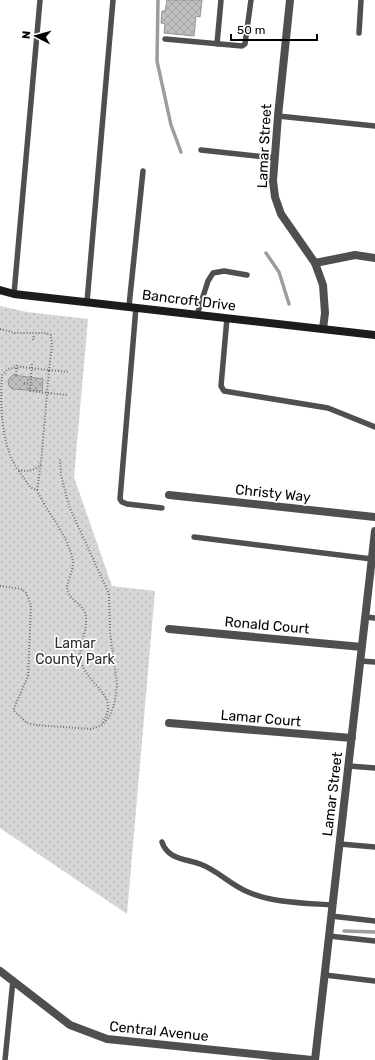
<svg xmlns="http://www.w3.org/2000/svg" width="375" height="1060" font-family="Rubik,sans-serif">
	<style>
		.grass { fill: url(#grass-dots) }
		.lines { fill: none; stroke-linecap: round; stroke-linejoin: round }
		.stream { stroke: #9d9d9d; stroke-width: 3.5 }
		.building { fill: url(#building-cross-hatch); stroke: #939393 }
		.path { stroke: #717171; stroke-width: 2; stroke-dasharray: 1 2; stroke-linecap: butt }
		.service { stroke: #4f4f4f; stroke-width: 5.5 }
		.minor { stroke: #4f4f4f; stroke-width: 8 }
		.tertiary { stroke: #4f4f4f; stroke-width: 8 }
		.secondary { stroke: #1c1c1c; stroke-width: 8 }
		.labels { text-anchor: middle; stroke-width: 3.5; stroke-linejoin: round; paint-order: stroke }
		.street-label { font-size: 14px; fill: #000; stroke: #fff }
		.park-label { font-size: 14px; fill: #2d2d2d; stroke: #fff }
	</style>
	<defs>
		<pattern id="grass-dots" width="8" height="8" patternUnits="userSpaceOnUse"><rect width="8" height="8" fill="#d6d6d6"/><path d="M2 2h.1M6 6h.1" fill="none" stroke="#b6b6b6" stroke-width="1.8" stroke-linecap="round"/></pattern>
		<pattern id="building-cross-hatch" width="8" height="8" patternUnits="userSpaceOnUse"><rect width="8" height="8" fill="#bfbfbf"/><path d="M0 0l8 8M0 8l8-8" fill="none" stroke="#a2a2a2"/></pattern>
	</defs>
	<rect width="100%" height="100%" fill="#fff"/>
	<!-- grass -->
	<path class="grass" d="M0,306L27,312L88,319L74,477L112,586L155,591L127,914L0,828Z"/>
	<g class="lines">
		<!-- stream -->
		<path class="stream" d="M158,0L157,61L171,125L181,152
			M266,253L279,272L289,304
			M344,931L375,932"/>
	</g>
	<!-- building -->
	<path class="building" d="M167,0H202L200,17L196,16L194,36L164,33L165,24L161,23L162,11H165Z
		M13,375L43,379L42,391L12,389L9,386L8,380Z"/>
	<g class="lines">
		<!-- path -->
		<path class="path" d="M0,329L15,333H46L51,335L52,345L49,370L69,372
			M33,340L34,334
			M32,364L30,391L67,395
			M20,367L49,370L41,463C36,471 27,472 18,470C1,446 0,403 2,375L8,369Z
			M16,375L17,363
			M24,383L30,384
			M19,471L30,487L37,490L41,464
			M37,490C47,513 66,532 72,557C76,572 64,582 68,592C71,600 82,604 85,613C90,629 77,644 81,661C87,686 122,695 102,723
			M0,586L22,589L26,593L31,605L28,676L14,708V711L27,723L35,725L91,729L100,726L106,721L111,713L115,701L117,684L110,632L109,594L69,506L61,475L60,459"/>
		<!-- service -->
		<path class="service" d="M359,33L361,0
			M165,39L242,46L245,44L251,0
			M217,44L221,0
			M278,116L375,126
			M201,150L275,158
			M14,294L40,0
			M87,302L113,0
			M129,306L143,171
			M136,307L120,499L122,502L127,504L162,508
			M197,315L208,281L213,273L224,271L247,275
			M227,318L221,386L224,391L328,408L375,427
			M194,537L372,559
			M365,617L375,618
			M360,661L375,662
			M349,766L375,768
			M162,842C167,859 186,859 200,864C217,870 231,885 248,892C273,903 305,903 333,905
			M340,844L375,847
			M331,916L375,921
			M329,936L375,941
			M325,975L375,981
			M5,1060L13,980"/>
		<!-- minor -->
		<path class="minor" d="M315,263L355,255L375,258
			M169,495L375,517
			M169,629L362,647
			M169,723L352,738
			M315,1060L375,531"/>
		<!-- tertiary -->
		<path class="tertiary" d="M290,0L278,116L273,181L275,197L281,214L315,263L323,285L325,313L323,329
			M0,971L70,1025L107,1039L312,1060"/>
		<!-- secondary -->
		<path class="secondary" d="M0,290L14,294L375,335"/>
	</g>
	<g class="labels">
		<!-- street labels -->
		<g class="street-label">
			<text transform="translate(264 146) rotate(-87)" y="5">Lamar Street</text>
			<text transform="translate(189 300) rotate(7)" y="5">Bancroft Drive</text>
			<text transform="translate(273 493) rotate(6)" y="5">Christy Way</text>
			<text transform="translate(267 625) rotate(5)" y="5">Ronald Court</text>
			<text transform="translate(261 718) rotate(5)" y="5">Lamar Court</text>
			<text transform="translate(332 794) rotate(-83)" y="5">Lamar Street</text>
			<text transform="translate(159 1031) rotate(6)" y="5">Central Avenue</text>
		</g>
		<!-- park labels -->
		<g class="park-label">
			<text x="75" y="648">Lamar<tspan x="75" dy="16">County Park</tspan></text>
		</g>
	</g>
	<!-- north arrow -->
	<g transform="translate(36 36) rotate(276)" stroke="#ffffff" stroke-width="3" paint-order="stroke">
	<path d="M0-3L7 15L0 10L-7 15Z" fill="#000000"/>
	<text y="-6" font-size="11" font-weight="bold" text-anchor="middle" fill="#000000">N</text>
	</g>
	<!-- scale -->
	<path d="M231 34v6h86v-6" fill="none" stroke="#000000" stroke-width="2"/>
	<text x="237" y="34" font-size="12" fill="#000000" stroke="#ffffff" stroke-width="3" paint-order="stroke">50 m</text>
</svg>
